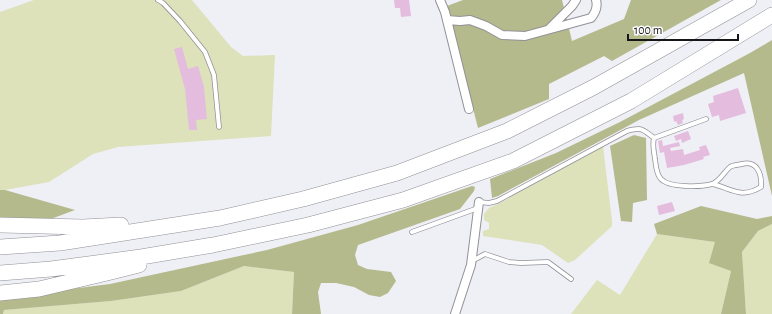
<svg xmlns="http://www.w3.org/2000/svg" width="772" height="314" font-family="'Alegreya Sans',sans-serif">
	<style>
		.green { fill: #dde2ba }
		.forest { fill: #b4ba8b }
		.building { fill: #e4bcde }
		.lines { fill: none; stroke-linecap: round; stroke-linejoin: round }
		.service-casing { stroke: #919197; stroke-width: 5.5 }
		.minor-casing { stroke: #919197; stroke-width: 10 }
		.motorway-casing { stroke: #919197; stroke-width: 16 }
		.service { stroke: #fff; stroke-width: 4 }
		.minor { stroke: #fff; stroke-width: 8 }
		.motorway { stroke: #fff; stroke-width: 15 }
	</style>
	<rect width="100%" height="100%" fill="#efeff6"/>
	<!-- green -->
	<path class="green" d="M34,0H192L231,47L243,56L275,55L271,136L118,147L93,154L49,182L5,190H0V12Z
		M603,146L612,221V226L575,260L568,263L542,245L483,236V231L489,229V223L484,220V214L489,208L500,203Z
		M772,224V314H746L742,252L758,231Z
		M657,234L716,242L731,271L721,314H571L597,280L620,295Z
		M244,266L294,272L292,314H3L4,310L111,301L181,291Z"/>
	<!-- forest -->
	<path class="forest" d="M463,0H562L572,41L624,19L631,0H721L612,61L604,56L549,84V99L478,128L447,6Z
		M772,40V196L744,73L639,120L498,196L492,198L490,179L556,153L620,122L750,53Z
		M634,135L646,138L647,200L633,203L632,222L621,221L610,146Z
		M472,186L475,187L474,191L460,209L358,245L355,255L358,265L367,269L391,272L396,281L388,293L380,297L369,295L354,287L336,283H321L318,292L321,314H292L294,272L244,266L181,291L111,301L4,310L3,314H0V298L110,284L267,250L358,225Z
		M0,190H5L75,210L32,226L0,225Z
		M701,206L757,219L772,216V224L758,231L742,252L746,314H721L731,271L709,263L715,242L657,234L654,224Z"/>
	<!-- building -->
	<path class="building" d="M394,0H409L411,16L401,17L400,8H395Z
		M182,47L188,69L198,66L204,87L207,119L196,120L197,130H189L185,89L174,49Z
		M738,88L746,113L720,121L719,115L712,117L708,104L714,102L713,96Z
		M683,113L684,119L682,120L683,123L678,125L676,121L674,122L673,116Z
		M688,131L691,139L682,143L681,139L676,141L674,136Z
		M662,140L663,146L679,142L680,146L670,148L671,151L683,149L684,155L700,150L699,147L706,145L710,155L703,157L704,159L684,165L667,168L664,152L660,153L658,141Z
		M672,202L675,211L659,215L657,206Z"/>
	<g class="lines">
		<!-- service casing -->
		<g class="service-casing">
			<path id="service" d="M158,0L163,3L180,21L205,52L214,75L219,127
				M706,119L654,138C652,146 654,151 655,159C656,165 656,174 661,179C669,188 701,187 712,184C720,181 724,172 730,167C733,165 738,165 742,164C757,160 762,174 761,187C741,199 732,189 713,184
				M479,202L489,203L497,201L627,131C642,127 642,129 654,138
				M412,232L478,208
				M472,261L485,254L509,262L521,263L548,262L571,279"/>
		</g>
		<!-- minor casing -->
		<g class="minor-casing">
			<path id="minor" d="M440,0L445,12L469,109
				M447,20L460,21L470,20L486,26L502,35L525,36L591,18C596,12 598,7 596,0
				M550,28L572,6L576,0
				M455,314L471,265L479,202"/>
		</g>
		<!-- motorway casing -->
		<g class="motorway-casing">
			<path id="motorway" d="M0,225L83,227L121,225
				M0,247L60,243L220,218L303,199L397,173L507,131L594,87L749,0
				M0,273L51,269L141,257L213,245L308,225L403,200L513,161L631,101L772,15
				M0,293L39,289L107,273L139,265"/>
		</g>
		<!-- service -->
		<use href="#service" class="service"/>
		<!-- minor -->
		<use href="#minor" class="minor"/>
		<!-- motorway -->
		<use href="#motorway" class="motorway"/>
	</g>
	<!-- scale -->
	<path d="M628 34v6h110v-6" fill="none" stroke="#161618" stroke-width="2"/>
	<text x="634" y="34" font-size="12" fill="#161618" stroke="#fdfdfe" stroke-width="3" paint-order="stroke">100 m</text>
</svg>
